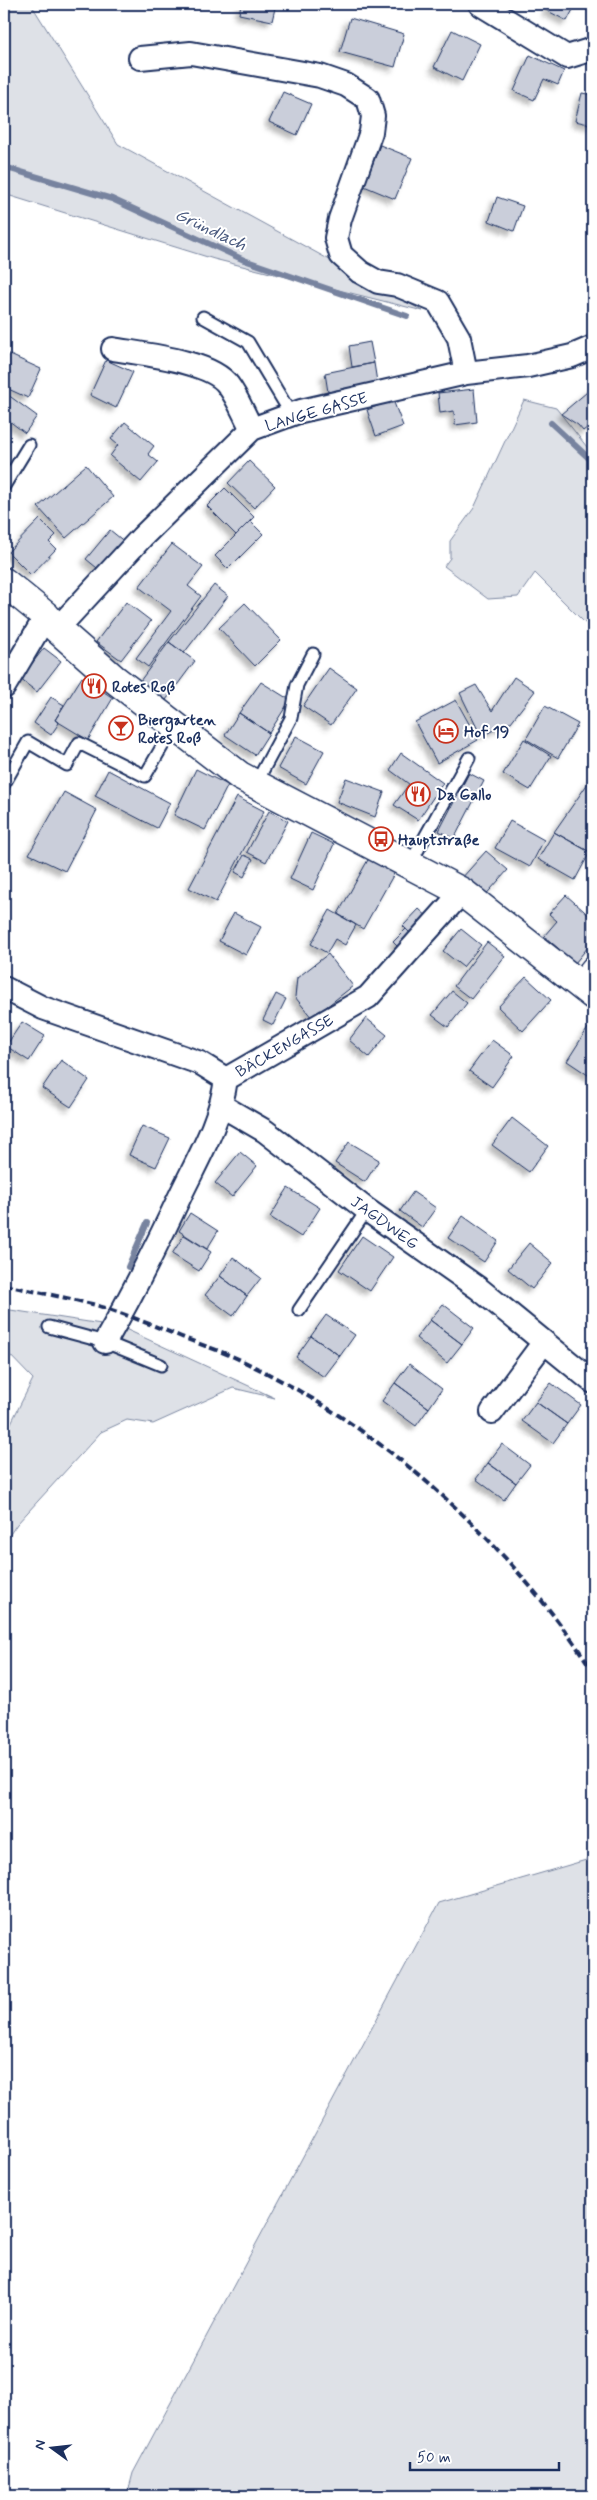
<svg xmlns="http://www.w3.org/2000/svg" width="597" height="2500" font-family="Mynerve,sans-serif">
	<style>
		.green { fill: #dee1e7; stroke: #7c88a2 }
		.lines { fill: none; stroke-linecap: round; stroke-linejoin: round }
		.stream { stroke: #77839f; stroke-width: 6 }
		.building { fill: #caceda; stroke: #1b2f5e; filter: url(#shadow) }
		.lane-casing { stroke: #1b2f5e; stroke-width: 15 }
		.street-casing { stroke: #1b2f5e; stroke-width: 26 }
		.secondary-casing { stroke: #1b2f5e; stroke-width: 31 }
		.lane { stroke: #fff; stroke-width: 11 }
		.street { stroke: #fff; stroke-width: 22 }
		.secondary { stroke: #fff; stroke-width: 28 }
		.rail { stroke: #1b2f5e; stroke-width: 4; stroke-dasharray: 8 4; stroke-linecap: butt }
		.labels { text-anchor: middle; stroke-width: 4; stroke-linejoin: round; paint-order: stroke }
		.street-label { font-size: 16px; fill: #1b2f5e; stroke: #fff }
		.poi-label { font-size: 16px; font-weight: bold; fill: #1b2f5e; stroke: #fff; text-anchor: start }
		.water-label { font-size: 18px; font-style: italic; fill: #49597e; stroke: #fff }
	</style>
	<defs>
		<filter id="shadow"><feDropShadow dx="-4.5" dy="4.5" stdDeviation="2.5" flood-color="#0004"/></filter>
	</defs>
	<rect width="100%" height="100%" fill="#fff"/>
	<filter id="ink" filterUnits="userSpaceOnUse"><feTurbulence type="fractalNoise" baseFrequency=".02" numOctaves="2"/><feDisplacementMap in="SourceGraphic" scale="10" xChannelSelector="R" yChannelSelector="G"/><feConvolveMatrix kernelMatrix="1 2 1 2 8 2 1 2 1" color-interpolation-filters="sRGB"/></filter>
	<g filter="url(#ink)">
		<!-- green -->
		<path class="green" d="M4,4H31L118,144L423,311L214,259L4,194Z
			M524,400L556,408L591,452L593,451V631L535,573L518,597L488,599L444,566L450,558V541L474,508Z
			M4,1309L121,1327L275,1398L233,1388L153,1424L127,1420L101,1432L17,1524L4,1543V1437L33,1379L4,1349Z
			M593,1858V2496H127L133,2473L439,1903Z"/>
		<g class="lines">
			<!-- stream -->
			<path class="stream" d="M4,167L112,199L244,260L407,316
				M551,423L593,462
				M128,1267L147,1223"/>
		</g>
		<!-- building -->
		<path class="building" d="M241,4H276L272,21L239,14Z
			M550,4H576L567,21L546,10Z
			M350,18L404,34L395,67L340,52Z
			M452,30L480,44L462,81L434,67Z
			M530,55L564,71L558,85L544,79L534,100L514,91Z
			M283,92L311,104L297,135L269,122Z
			M582,93L593,95V125L575,121Z
			M380,145L412,158L395,199L364,186Z
			M497,197L523,206L514,231L489,221Z
			M370,342L374,363L352,367L349,346Z
			M6,353L41,369L28,398L4,387V358Z
			M106,360L133,372L116,408L90,395Z
			M374,363L377,382L328,392L325,373Z
			M593,387V423L583,431L578,425L561,414Z
			M474,389L477,422L455,425L454,411L440,413L438,393Z
			M4,392L37,416L25,433L4,417Z
			M393,400L403,426L376,436L367,410Z
			M125,422L154,446L148,454L158,462L141,482L110,456L118,445L111,439Z
			M249,461L275,486L254,508L228,483Z
			M86,465L113,497L66,538L38,507Z
			M225,488L254,517L236,535L207,506Z
			M40,519L56,535L49,542L56,549L31,575L8,552Z
			M250,521L263,534L228,569L215,556Z
			M110,530L126,543L102,572L86,559Z
			M172,544L203,567L188,586L201,596L148,667L136,658L171,611L139,587Z
			M214,585L228,596L184,653L169,642Z
			M126,602L151,621L121,660L96,642Z
			M245,603L281,640L255,666L219,628Z
			M169,642L195,661L166,700L140,681Z
			M44,648L61,661L37,692L20,679Z
			M329,668L357,688L331,725L303,706Z
			M82,677L113,698L88,740L55,720Z
			M514,677L535,691L511,722L481,736L460,693L476,685L492,711Z
			M261,682L290,700L269,733L239,713Z
			M51,697L64,705L55,720L59,723L51,735L34,723Z
			M456,700L478,740L437,763L415,722Z
			M545,706L578,724L558,758L526,739Z
			M239,713L269,733L255,755L225,735Z
			M296,736L324,751L306,784L278,768Z
			M524,739L551,756L530,790L503,774Z
			M401,753L443,783L418,820L394,805L409,784L390,770Z
			M196,769L228,785L205,830L174,815Z
			M108,770L170,803L157,828L95,796Z
			M469,773L484,781L454,839L439,831Z
			M593,776V854L554,832Z
			M346,778L384,792L375,817L337,802Z
			M64,792L97,810L65,871L29,854Z
			M237,797L264,811L216,902L189,888Z
			M269,811L288,821L266,862L247,852Z
			M510,821L544,840L530,867L495,848Z
			M554,832L590,852L575,880L538,859Z
			M311,833L334,844L313,890L290,879Z
			M486,851L508,870L482,899L461,879Z
			M244,855L253,859L244,877L235,872Z
			M369,858L395,872L363,929L338,914Z
			M566,895L593,919V941L575,963L544,936L557,921L549,914Z
			M419,909L429,918L412,935L403,926Z
			M330,910L356,925L345,945L335,939L327,953L311,944Z
			M234,913L261,927L246,955L219,941Z
			M406,929L413,936L400,949L393,942Z
			M461,929L481,945L463,967L443,951Z
			M487,942L505,956L471,999L454,986Z
			M328,954L353,986L312,1018L295,997L297,978Z
			M526,977L551,1000L523,1031L498,1007Z
			M452,991L467,1003L448,1027L432,1015Z
			M276,994L286,999L273,1025L263,1020Z
			M366,1018L387,1035L369,1057L349,1040Z
			M22,1022L45,1036L29,1061L6,1046Z
			M588,1028L593,1031V1073L591,1077L567,1061Z
			M492,1040L514,1056L492,1087L469,1071Z
			M61,1060L89,1080L71,1107L42,1088Z
			M512,1118L548,1146L529,1172L492,1145Z
			M142,1126L170,1138L156,1167L129,1155Z
			M349,1142L379,1160L365,1182L335,1163Z
			M240,1152L257,1166L232,1197L215,1183Z
			M288,1188L320,1208L301,1237L270,1217Z
			M413,1192L436,1208L422,1227L400,1211Z
			M190,1213L218,1231L207,1249L179,1231Z
			M463,1216L498,1241L484,1262L448,1238Z
			M184,1235L211,1252L199,1271L172,1254Z
			M362,1236L393,1257L370,1291L339,1270Z
			M529,1243L553,1263L532,1289L508,1269Z
			M233,1257L261,1278L247,1296L220,1276Z
			M220,1276L247,1296L233,1316L205,1295Z
			M443,1304L474,1328L462,1344L430,1320Z
			M326,1315L355,1335L340,1356L311,1336Z
			M430,1320L462,1344L447,1363L416,1338Z
			M311,1336L340,1356L324,1377L296,1357Z
			M409,1364L442,1389L429,1408L395,1383Z
			M395,1383L429,1408L416,1426L382,1401Z
			M551,1383L581,1405L567,1424L536,1402Z
			M536,1402L567,1424L553,1443L522,1421Z
			M502,1444L530,1465L516,1483L488,1463Z
			M488,1463L516,1483L504,1500L476,1479Z"/>
		<g class="lines">
			<!-- lane casing -->
			<g class="lane-casing">
				<path id="lane" d="M203,317L248,342L291,414
					M4,486L29,445
					M4,784L28,742L67,765L79,743L145,776L174,726
					M255,785L291,718L297,685L313,654
					M410,864L469,758
					M299,1310L367,1210
					M49,1327L105,1342L161,1365"/>
			</g>
			<!-- street casing -->
			<g class="street-casing">
				<path id="street" d="M480,4L567,57L593,49
					M140,58L191,53L320,76L346,85L368,99L373,116L371,132L340,219L336,238L341,255L360,272L378,282L397,285L438,302L459,338L466,373
					M113,349C141,354 212,361 228,385C238,398 244,415 252,429
					M57,629L142,537L252,429L301,411L466,373L528,366L572,356L593,347
					M4,687L46,616
					M579,985L593,968
					M4,988L43,1008L200,1063L226,1079
					M222,1106L265,1131L367,1210L478,1288L593,1382
					M105,1342C133,1293 158,1243 182,1192C200,1155 221,1119 226,1079L368,997L462,892
					M492,1412L544,1342"/>
			</g>
			<!-- secondary casing -->
			<g class="secondary-casing">
				<path id="secondary" d="M4,582L46,616L57,629L113,678L240,776L462,892L593,995"/>
			</g>
			<!-- lane -->
			<use href="#lane" class="lane"/>
			<!-- street -->
			<use href="#street" class="street"/>
			<!-- secondary -->
			<use href="#secondary" class="secondary"/>
			<!-- rail -->
			<path class="rail" d="M4,1285C33,1291 63,1297 92,1304C121,1312 149,1324 177,1335C196,1343 215,1349 234,1357C379,1424 506,1538 593,1671"/>
		</g>
	</g>
	<!-- icons -->
	<defs>
		<g id="restaurant-ring" transform="scale(1.25)"><circle r="9.5" fill="#fff" stroke="#c8321e" stroke-width="1.5"/><path d="M-5-6h1v4h1v-4h1v4h1v-4h1v5L-1.5 .5V6h-2V.5L-5-1ZM5-6V6H3V1.5H1.5Q1.5-4 5-6Z" fill="#c8321e"/></g>
		<g id="bar-ring" transform="scale(1.25)"><circle r="9.5" fill="#fff" stroke="#c8321e" stroke-width="1.5"/><path d="M-6-5H6L.8 .8V4.5H3.5V6h-7V4.5H-.8V.8Z" fill="#c8321e"/></g>
		<g id="hotel-ring" transform="scale(1.25)"><circle r="9.5" fill="#fff" stroke="#c8321e" stroke-width="1.5"/><path d="M-6-4.5h1.5V1H6V5H4.5V3h-9V5H-6ZM-4 0a1.8 1.8 0 1 1 3.6 0ZM.5 0V-2.5h3Q6-2.5 6 0Z" fill="#c8321e"/></g>
		<g id="bus-ring" transform="scale(1.25)"><circle r="9.5" fill="#fff" stroke="#c8321e" stroke-width="1.5"/><path d="M-5-6H5V4H4V6H2V4H-2V6H-4V4H-5ZM-3.5-4V0h7V-4ZM-3.5 1.2v1.5H-2V1.2ZM2 1.2v1.5H3.5V1.2Z" fill="#c8321e"/></g>
	</defs>
	<g fill-rule="evenodd">
		<use href="#restaurant-ring" x="94" y="686"/>
		<use href="#bar-ring" x="121" y="728"/>
		<use href="#hotel-ring" x="446" y="731"/>
		<use href="#restaurant-ring" x="418" y="794"/>
		<use href="#bus-ring" x="381" y="839"/>
	</g>
	<g class="labels">
		<!-- street labels -->
		<g class="street-label">
			<text transform="translate(316 411) rotate(-16)" y="6">LANGE GASSE</text>
			<text transform="translate(284 1045) rotate(-30)" y="6">BÄCKENGASSE</text>
			<text transform="translate(385 1222) rotate(36)" y="6">JAGDWEG</text>
		</g>
		<!-- poi labels -->
		<g class="poi-label">
			<text x="112" y="692">Rotes Roß</text>
			<text x="138" y="725">Biergarten<tspan x="138" dy="18">Rotes Roß</tspan></text>
			<text x="464" y="737">Hof 19</text>
			<text x="436" y="800">Da Gallo</text>
			<text x="398" y="845">Hauptstraße</text>
		</g>
		<!-- water labels -->
		<g class="water-label">
			<text transform="translate(211 229) rotate(25)" y="6">Gründlach</text>
		</g>
	</g>
	<!-- margin -->
	<rect width="597" height="2500" fill="none" stroke="#fff" stroke-width="20"/>
	<rect x="10" y="10" width="577" height="2480" fill="none" stroke="#1b2f5e" stroke-width="2" filter="url(#ink)"/>
	<!-- north arrow -->
	<g transform="translate(52 2448) rotate(285)" stroke="#ffffff" stroke-width="4" paint-order="stroke">
	<path d="M0-4L9 19L0 12L-9 19Z" fill="#1b2f5e"/>
	<text y="-8" font-size="14" font-weight="bold" text-anchor="middle" fill="#1b2f5e">N</text>
	</g>
	<!-- scale -->
	<path d="M410 2462v8h149v-8" fill="none" stroke="#1b2f5e" stroke-width="2.5"/>
	<text x="417" y="2462" font-size="15" fill="#1b2f5e" stroke="#ffffff" stroke-width="4" paint-order="stroke">50 m</text>
</svg>
